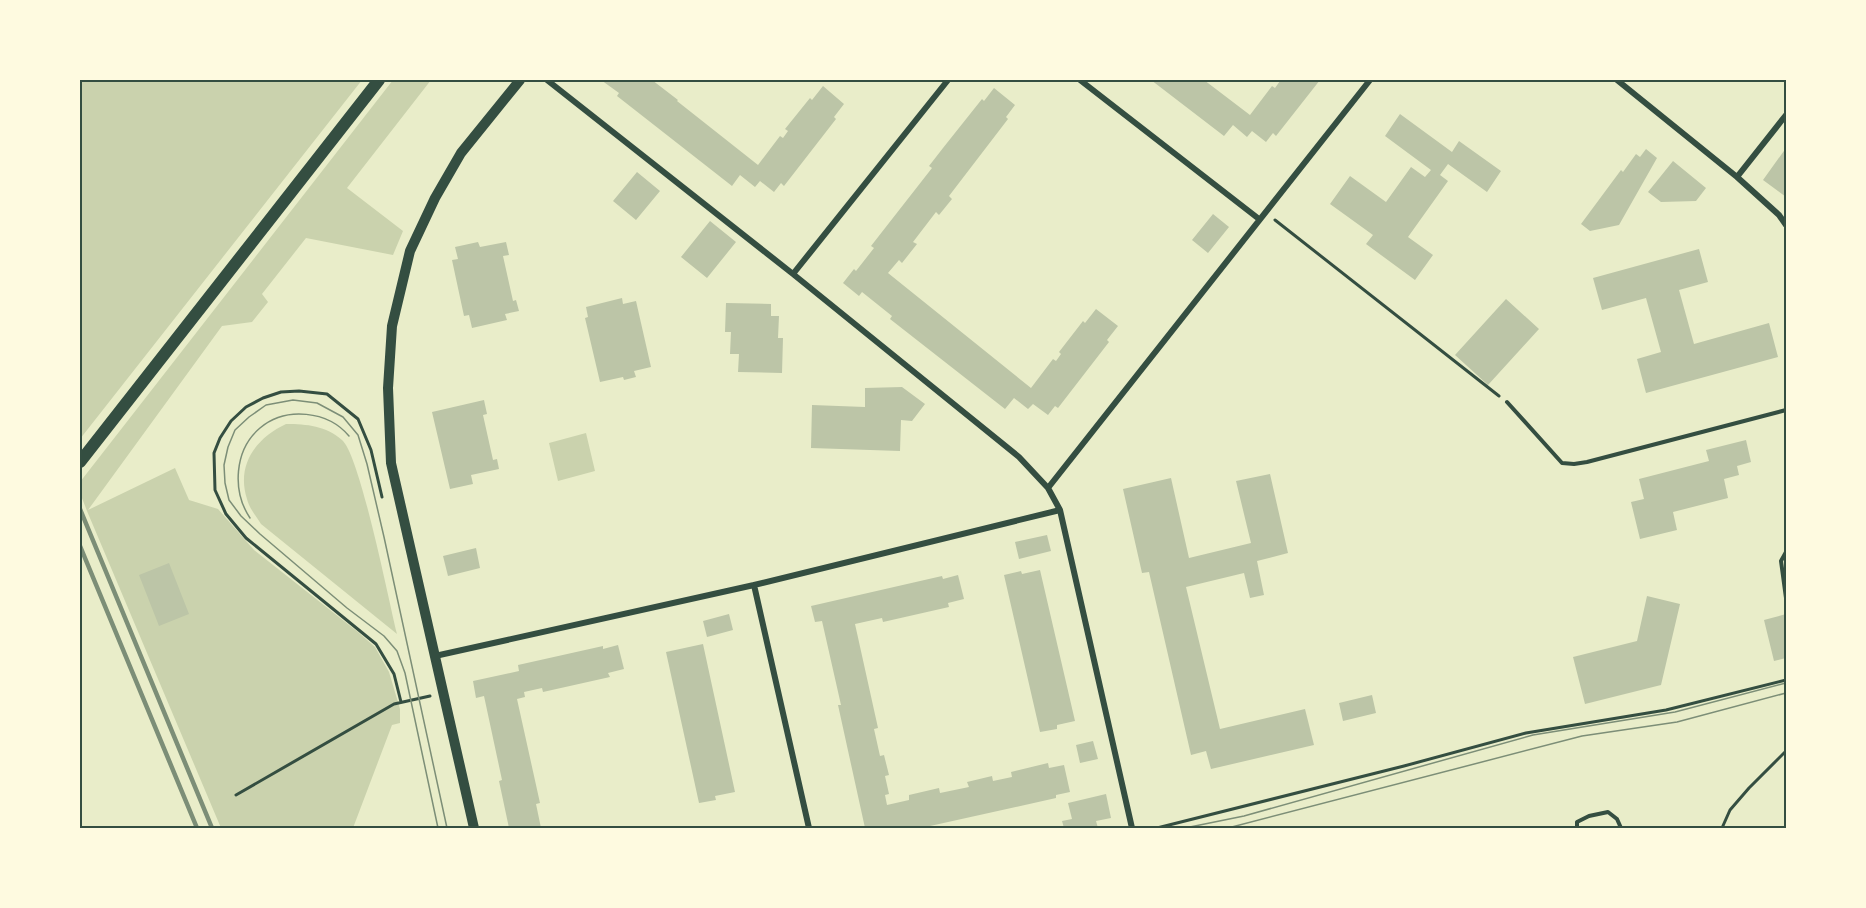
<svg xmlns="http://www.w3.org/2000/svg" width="1866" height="908" font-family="Ubuntu,sans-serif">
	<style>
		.green { fill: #cad2ad }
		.building { fill: #bcc5a7 }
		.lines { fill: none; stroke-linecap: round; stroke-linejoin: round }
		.path { stroke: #344e41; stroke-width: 3 }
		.service { stroke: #344e41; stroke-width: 4 }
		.minor { stroke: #344e41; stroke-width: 6 }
		.tertiary { stroke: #344e41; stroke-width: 10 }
		.primary { stroke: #344e41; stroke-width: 12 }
		.tram { stroke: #7c8e77; stroke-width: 1.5 }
		.rail { stroke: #7c8e77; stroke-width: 4.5 }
		.neatline { fill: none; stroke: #344e41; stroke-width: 2 }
	</style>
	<rect width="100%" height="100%" fill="#e9edc9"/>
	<!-- green -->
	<path class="green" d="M80,80H362L80,439Z
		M393,80H431L347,188L403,231L393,255L306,238L262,294L268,302L252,322L222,326L88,510L175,468L189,500L218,509L254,550L358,632L375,647L389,672L400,709V723L392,725L353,828H221L87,511L80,493V482Z
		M286,424C307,424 326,426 342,440C360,455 389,602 397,634L261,524C256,516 249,508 247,499C236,465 256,438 286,424Z
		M586,433L595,471L558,481L549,443Z"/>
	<!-- building -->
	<path class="building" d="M601,80H652L678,100L677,101L758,165L780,136L783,138L788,131L785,129L810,98L812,100L823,86L844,104L834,117L836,119L784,186L781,183L774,192L760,181L755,187L740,175L732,186L617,96L619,93Z
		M1151,80H1204L1250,115L1272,86L1275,88L1280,81L1278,80H1320L1276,136L1273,133L1266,142L1252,131L1247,137L1233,125L1224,136Z
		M994,88L1015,105L1006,117L1008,119L949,196L952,199L939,215L936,212L913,242L917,244L902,263L899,260L888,273L1031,388L1053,359L1056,361L1061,354L1059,352L1083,321L1085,323L1096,309L1118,326L1107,340L1109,342L1058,408L1055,406L1048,415L1033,404L1028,409L1014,398L1005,409L890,319L892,316L862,292L859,296L843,283L854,269L856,271L874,248L871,246L932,168L929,166L943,148L982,99L984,101Z
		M1400,114L1452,152L1459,141L1501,171L1487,192L1448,164L1440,175L1448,181L1408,237L1433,255L1415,280L1366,244L1373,235L1330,204L1350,176L1386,202L1411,167L1425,177L1431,170L1385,136Z
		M1786,148V197L1763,180Z
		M1646,149L1657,158L1619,225L1590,231L1581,224L1621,170L1623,172L1636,154L1640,157Z
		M1673,161L1706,188L1696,201L1661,202L1648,192Z
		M637,172L660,191L636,220L613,201Z
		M1213,214L1229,227L1208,253L1192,240Z
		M710,221L736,242L707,278L681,257Z
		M478,242L480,247L506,242L509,255L503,256L513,301L516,300L519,311L505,314L507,320L472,328L469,315L464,316L452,260L458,259L455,247Z
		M1699,249L1708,282L1679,290L1694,344L1769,323L1778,357L1646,393L1637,359L1661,352L1646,298L1602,310L1593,278Z
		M622,298L623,304L636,301L651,367L634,371L636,377L624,380L623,377L600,382L585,318L588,317L586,307Z
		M1506,299L1539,329L1488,385L1455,355Z
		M726,303L771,304V316H779L778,338H783L782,373L738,372L739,354H730L731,332H725Z
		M902,387L925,404L912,421L901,420L900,451L811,448L812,405L865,407V388Z
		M484,400L487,414L483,415L493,460L497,459L499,469L471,475L473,484L450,489L432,412Z
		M1746,440L1751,462L1737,466L1739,475L1724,479L1728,498L1673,512L1677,530L1640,539L1631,502L1644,499L1639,479L1709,461L1706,450Z
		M1270,474L1288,553L1257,561L1264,595L1250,598L1244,573L1186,587L1220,729L1305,709L1314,745L1211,769L1206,751L1191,755L1149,572L1142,573L1123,489L1171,478L1189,558L1251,543L1236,481Z
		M1047,535L1051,551L1019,559L1015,542Z
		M476,548L480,568L448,576L443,556Z
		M169,563L189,614L159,626L139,575Z
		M1040,570L1075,721L1057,725V729L1040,732L1004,575L1021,571L1022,574Z
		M958,575L964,599L948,603L949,607L883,622L882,618L855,624L878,728L874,729L880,756L884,755L889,775L885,776L889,794L885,795L887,805L909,800V795L939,788L940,793L969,787L967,782L992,776L993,781L1012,777L1011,772L1048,763L1049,768L1064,765L1070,792L1056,795V798L921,828H865L838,705H841L822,621L815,622L811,606L942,576L943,579Z
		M1647,596L1680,604L1661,685L1585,704L1573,657L1637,641Z
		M729,614L733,630L707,637L703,621Z
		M1786,614V658L1774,661L1764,620Z
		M703,644L735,792L715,796L716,800L699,803L666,652Z
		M618,645L624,669L608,673L610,677L543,692L542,688L524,692L525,697L517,699L540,803L536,804L541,828H509L499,781L502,780L484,696L476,698L473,681L519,671L518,665L603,646V649Z
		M1372,695L1376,713L1343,721L1339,703Z
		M1093,741L1098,759L1080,763L1076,745Z
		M1106,794L1111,818L1096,821L1098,828H1064L1062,821L1072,819L1068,803Z"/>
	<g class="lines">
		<!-- path -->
		<path class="path" d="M1275,220L1499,396
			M382,497L371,450L358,419L327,394L299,391L281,392L263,398L246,407L231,421L220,438L214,453L215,490L226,514L246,538L376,644L394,674L401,702
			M236,795L394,704L430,696
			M1157,828L1404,766L1526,733L1666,710L1786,680
			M1722,828L1730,810L1749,788L1786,751"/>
		<!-- service -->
		<path class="service" d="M1507,402L1562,463L1574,464L1587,462L1786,410
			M1786,552L1781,561L1786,598
			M1577,828V822L1589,816L1608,812L1617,819L1621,828"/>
		<!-- minor -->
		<path class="minor" d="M547,80L793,274L1019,457L1048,488L1060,510L1132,828
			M1080,80L1259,219
			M1617,80L1737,177L1779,215L1786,225
			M1737,177L1786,115
			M793,274L948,80
			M1048,488L1370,80
			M754,585L809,828
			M435,656L754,585L1060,510"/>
		<!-- tertiary -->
		<path class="tertiary" d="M474,828L391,463L388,388L392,326L410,251L435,198L461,153L520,80"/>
		<!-- primary -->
		<path class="primary" d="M80,462L379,80"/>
		<!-- tram -->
		<path class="tram" d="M250,518C232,491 234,450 260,428C286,406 328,411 349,436
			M438,828L405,673L397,651L384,636L347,608L260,534L241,516L229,500L225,483L224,465L228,447L235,430L249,417L266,405L293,400L317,403L343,417L358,435L367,464L384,537L447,828
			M1185,828L1244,816L1533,735L1675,712L1786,683
			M1228,828L1582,736L1677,722L1786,693"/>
		<!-- rail -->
		<path class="rail" d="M80,509L212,828
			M80,546L197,828"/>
	</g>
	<!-- border -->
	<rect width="1866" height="908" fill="none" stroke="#fefae0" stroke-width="162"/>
	<rect x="81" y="81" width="1704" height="746" class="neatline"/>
</svg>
